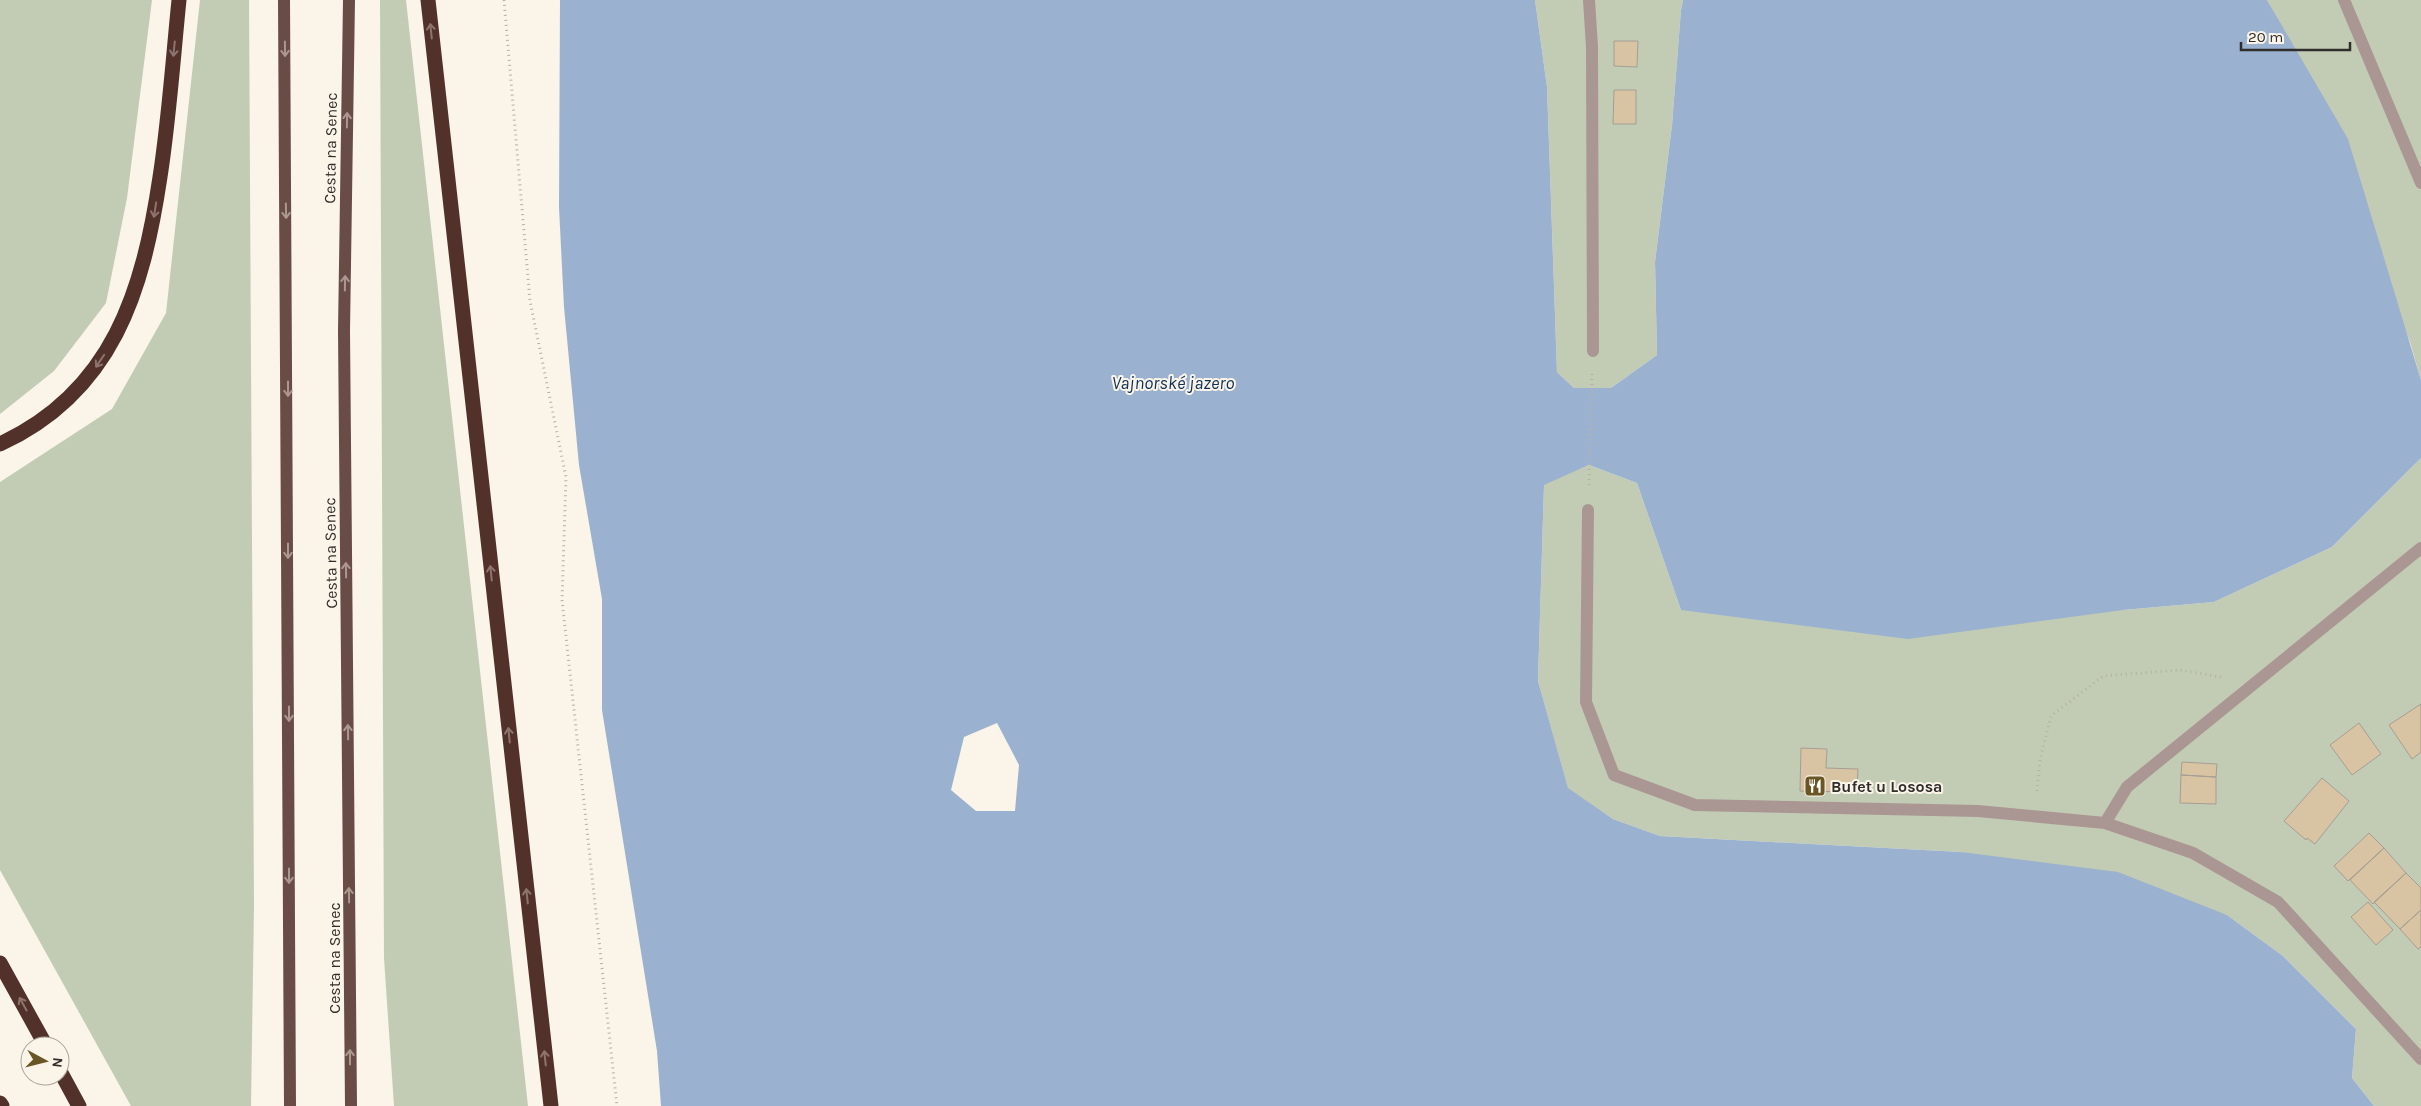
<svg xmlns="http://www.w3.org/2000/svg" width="2421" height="1106" font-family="Karla,sans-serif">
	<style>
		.green { fill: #c2ccb5 }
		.water { fill: #9ab2d0; fill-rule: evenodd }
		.building { fill: #d8c4a2; stroke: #a49e95 }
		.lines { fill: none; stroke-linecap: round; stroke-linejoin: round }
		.path { stroke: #b5b0a8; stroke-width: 3; stroke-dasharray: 1 4; stroke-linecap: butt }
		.service { stroke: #aa9793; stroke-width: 12 }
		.primary { stroke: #6a4c46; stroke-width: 12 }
		.motorway { stroke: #53312b; stroke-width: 15 }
		.oneway { stroke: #8d756e }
		.oneway2 { stroke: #ab988f }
		.labels { text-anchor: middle; stroke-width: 4; stroke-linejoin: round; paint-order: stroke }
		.street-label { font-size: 16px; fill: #302e2a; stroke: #faf4e9 }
		.poi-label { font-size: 16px; font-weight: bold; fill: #302e2a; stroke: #faf4e9; text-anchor: start }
		.water-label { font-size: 18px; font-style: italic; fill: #0e3057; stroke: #faf4e9 }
	</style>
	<rect width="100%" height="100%" fill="#faf4e9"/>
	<!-- green -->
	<path class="green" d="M0,0H152L127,198L106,303L54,371L0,414Z
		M200,0H249L254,905L251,1106H131L0,870V482L112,409L166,313Z
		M380,0H406L528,1106H394L384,958Z
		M1535,0H1683L1681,10L1672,125L1655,262L1657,355L1611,388H1574L1557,372L1547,87Z
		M2267,0H2421V380L2410,342L2296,53Z
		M2421,458V1106H2374L2352,1078L2356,1029L2283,956L2227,915L1961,852L1660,836L1613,819L1568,789L1538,681L1544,484L1589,465L1637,483L1681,610H2123L2214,602L2332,547Z"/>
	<!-- water -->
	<path class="water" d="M560,0H1535L1547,87L1557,372L1574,388H1611L1657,355L1655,262L1672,125L1681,10L1683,0H2267L2348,139L2421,380V458L2332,547L2214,602L2123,610L1908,639L1681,610L1637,483L1589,465L1544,485L1538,681L1568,788L1613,819L1660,836L1961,852L2118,872L2227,915L2283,956L2356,1029L2352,1078L2374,1106H661L657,1051L602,710V599L579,465L564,307L559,207ZM997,723L1019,765L1015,811H976L951,790L964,737Z"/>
	<!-- building -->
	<path class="building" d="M1614,41H1638L1637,67L1614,66Z
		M1614,90H1636V124H1613Z
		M2421,704V752L2412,759L2389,725Z
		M2359,723L2381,754L2352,775L2330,745Z
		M1801,748L1827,749L1826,768L1858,769L1857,792L1800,791Z
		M2182,762L2217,764L2216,777L2181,775Z
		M2181,775L2216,777V804L2180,803Z
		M2322,778L2349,801L2315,844L2307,838L2306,840L2284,821Z
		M2369,833L2384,848L2348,881L2334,866Z
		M2384,848L2406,873L2373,904L2350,880Z
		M2406,873L2421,888V910L2400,929L2374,902Z
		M2368,902L2393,930L2376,945L2351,917Z
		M2421,910V947L2418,949L2400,929Z"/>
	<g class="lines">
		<!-- path -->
		<path class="path" d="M504,0L530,301L566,477L562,600L617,1106
			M1589,485L1592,374
			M2037,791L2040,759L2051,716L2103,676L2180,670L2221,677"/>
		<!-- service -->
		<path class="service" d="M1589,0L1592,47L1593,351
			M2344,0L2421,183
			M1588,510L1586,702L1614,775L1695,805L1978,811L2105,823
			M2421,548L2127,787L2105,823L2193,853L2278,902L2421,1059"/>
		<!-- primary -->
		<path class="primary" d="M284,0L290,1106
			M349,0L344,331L351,1106"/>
		<!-- motorway -->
		<path class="motorway" d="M428,0L551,1106
			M0,444C113,392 143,291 160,177C169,119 173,59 179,0
			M0,963L46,1046
			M60,1071L79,1106
			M0,1103L2,1106"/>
	</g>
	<!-- one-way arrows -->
	<defs><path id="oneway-shaft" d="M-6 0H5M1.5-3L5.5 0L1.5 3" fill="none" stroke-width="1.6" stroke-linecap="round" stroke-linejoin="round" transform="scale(1.25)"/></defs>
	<g class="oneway">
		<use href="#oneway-shaft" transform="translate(431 31) rotate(-96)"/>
		<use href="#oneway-shaft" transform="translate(174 49) rotate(96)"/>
		<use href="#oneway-shaft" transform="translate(155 210) rotate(99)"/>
		<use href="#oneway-shaft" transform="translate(100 361) rotate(124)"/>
		<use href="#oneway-shaft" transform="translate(491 573) rotate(-96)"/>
		<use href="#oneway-shaft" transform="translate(509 735) rotate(-96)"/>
		<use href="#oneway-shaft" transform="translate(527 896) rotate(-96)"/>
		<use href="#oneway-shaft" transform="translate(23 1004) rotate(-119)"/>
		<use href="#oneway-shaft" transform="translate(545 1058) rotate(-96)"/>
	</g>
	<g class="oneway2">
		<use href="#oneway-shaft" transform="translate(285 49) rotate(89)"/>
		<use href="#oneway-shaft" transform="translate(347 120) rotate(-89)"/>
		<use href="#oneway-shaft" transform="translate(286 211) rotate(89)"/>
		<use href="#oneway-shaft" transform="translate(345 283) rotate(-89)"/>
		<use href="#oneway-shaft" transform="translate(288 389) rotate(90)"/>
		<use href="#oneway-shaft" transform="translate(288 551) rotate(90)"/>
		<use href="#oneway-shaft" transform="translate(346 570) rotate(-91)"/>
		<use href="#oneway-shaft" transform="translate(289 714) rotate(90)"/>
		<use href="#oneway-shaft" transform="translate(348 732) rotate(-91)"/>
		<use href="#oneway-shaft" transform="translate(289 876) rotate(90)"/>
		<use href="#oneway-shaft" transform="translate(349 895) rotate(-91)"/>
		<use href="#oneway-shaft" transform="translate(350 1057) rotate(-90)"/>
	</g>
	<!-- icons -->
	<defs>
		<g id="restaurant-square" transform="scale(1.125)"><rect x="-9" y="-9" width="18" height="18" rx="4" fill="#6a5524" stroke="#faf4e9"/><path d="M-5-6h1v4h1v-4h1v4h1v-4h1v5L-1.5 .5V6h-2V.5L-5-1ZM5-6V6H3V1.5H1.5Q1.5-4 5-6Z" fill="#fff"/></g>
	</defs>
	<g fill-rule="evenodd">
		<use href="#restaurant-square" x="1815" y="786"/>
	</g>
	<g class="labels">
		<!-- street labels -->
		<g class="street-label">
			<text transform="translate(330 148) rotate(-89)" y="6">Cesta na Senec</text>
			<text transform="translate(330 553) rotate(-91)" y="6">Cesta na Senec</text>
			<text transform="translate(334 958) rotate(-90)" y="6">Cesta na Senec</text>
		</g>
		<!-- poi labels -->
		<g class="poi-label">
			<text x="1831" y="792">Bufet u Lososa</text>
		</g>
		<!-- water labels -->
		<g class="water-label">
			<text x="1173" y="389">Vajnorské jazero</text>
		</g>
	</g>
	<!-- north arrow -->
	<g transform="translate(45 1061) rotate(97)"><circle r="24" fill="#faf4e9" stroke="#a9a59d"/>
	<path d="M0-4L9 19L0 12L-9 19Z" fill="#6a5524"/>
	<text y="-8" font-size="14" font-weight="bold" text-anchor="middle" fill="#302e2a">N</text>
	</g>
	<!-- scale -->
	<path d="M2241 42v8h109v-8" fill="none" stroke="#302e2a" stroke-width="2.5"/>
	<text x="2248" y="42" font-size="15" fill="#302e2a" stroke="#faf4e9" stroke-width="4" paint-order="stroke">20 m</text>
</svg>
